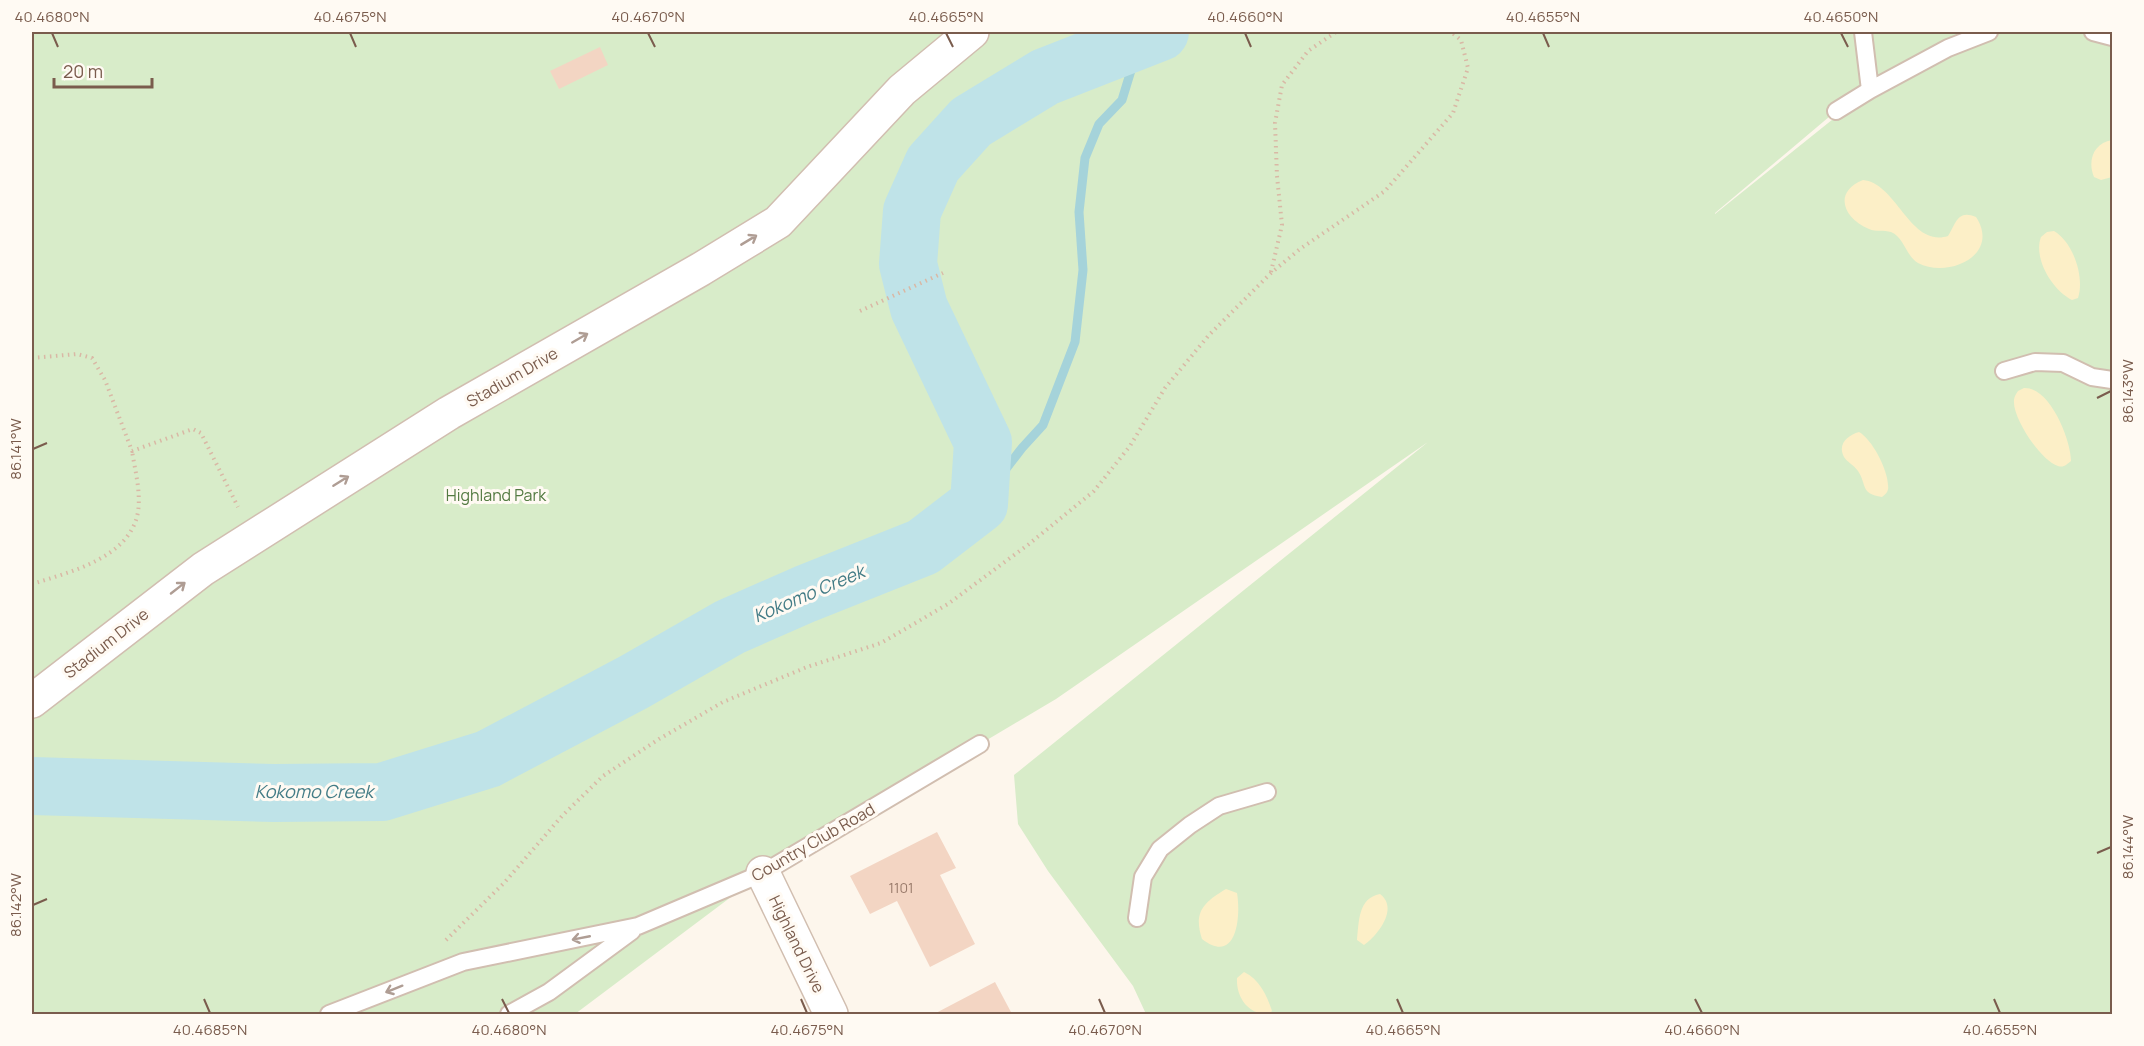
<svg xmlns="http://www.w3.org/2000/svg" width="2144" height="1046" font-family="Manrope,sans-serif">
	<style>
		.green { fill: #d8ecc9; fill-rule: evenodd }
		.sand { fill: #fcefc7 }
		.lines { fill: none; stroke-linecap: round; stroke-linejoin: round }
		.stream { stroke: #a5d3da; stroke-width: 9 }
		.river { stroke: #bfe3e8; stroke-width: 58 }
		.building { fill: #f3d5c3 }
		.service-casing { stroke: #d1beb0; stroke-width: 20 }
		.minor-casing { stroke: #d1beb0; stroke-width: 36 }
		.path { stroke: #d9b8a5; stroke-width: 4; stroke-dasharray: 1.5 4.5; stroke-linecap: butt }
		.service { stroke: #fff; stroke-width: 16 }
		.minor { stroke: #fff; stroke-width: 33 }
		.oneway { stroke: #af9d94 }
		.ticks { fill: none; stroke: #7a5c4d; stroke-width: 2 }
		.labels { text-anchor: middle; stroke-width: 6; stroke-linejoin: round; paint-order: stroke }
		.number-label { font-size: 14px; fill: #987a6a }
		.street-label { font-size: 16px; fill: #7a5c4d; stroke: #fffaf3 }
		.park-label { font-size: 16px; fill: #537a41; stroke: #fffaf3 }
		.water-label { font-size: 18px; font-style: italic; fill: #437c86; stroke: #fffaf3 }
		.neatline { fill: none; stroke: #7a5c4d; stroke-width: 2 }
		.ticks-label { font-size: 15px; text-anchor: middle; fill: #7a5c4d }
	</style>
	<rect width="100%" height="100%" fill="#fdf6ec"/>
	<!-- green -->
	<path class="green" d="M32,32H2112V1014H1146L1133,986L1048,871L1018,824L1014,775L1428,442L1056,699L763,873L575,1014H32ZM1863,95L1715,214V213L1836,111Z"/>
	<!-- sand -->
	<path class="sand" d="M2112,140V177L2101,180L2094,177C2087,160 2094,143 2112,140Z
		M1863,180C1897,183 1910,248 1948,236C1956,224 1957,209 1976,217C2001,255 1948,279 1918,263C1906,256 1904,237 1891,232C1884,230 1876,232 1869,229C1843,218 1833,192 1863,180Z
		M2054,231C2073,242 2085,277 2078,298L2072,300C2052,290 2033,258 2041,237L2047,232Z
		M2024,388C2050,387 2071,440 2071,461C2067,464 2064,468 2058,466C2041,461 2012,418 2014,400C2014,397 2016,394 2018,391Z
		M1859,432C1872,439 1888,470 1888,485C1889,491 1886,494 1882,497C1860,494 1867,484 1858,471C1854,465 1847,462 1844,457C1837,444 1848,435 1859,432Z
		M1226,889L1237,893C1241,916 1237,966 1202,939C1193,912 1204,902 1226,889Z
		M1380,894C1399,908 1378,935 1364,945L1357,940C1359,922 1358,898 1380,894Z
		M1244,972C1259,979 1267,995 1272,1011L1269,1014C1249,1015 1236,998 1237,978Z"/>
	<g class="lines">
		<!-- stream -->
		<path class="stream" d="M979,504L1022,448L1043,425L1075,342L1083,270L1079,212L1085,158L1099,124L1122,100L1140,41"/>
		<!-- river -->
		<path class="river" d="M32,786L274,793L382,792L488,759L634,682L730,627L805,594L923,547L979,504L983,442L919,308L908,264L912,211L933,164L971,122L1045,77L1160,32"/>
	</g>
	<!-- building -->
	<path class="building" d="M600,47L608,65L559,89L550,71Z
		M937,832L956,868L940,875L975,944L930,967L897,901L870,914L850,876Z
		M995,982L1012,1014H934Z"/>
	<g class="lines">
		<!-- service casing -->
		<g class="service-casing">
			<path id="service" d="M2093,32L2112,37
				M1870,90L1948,48L1989,32
				M1836,111L1870,90L1863,32
				M2004,371L2035,362L2063,363L2092,377L2112,380
				M1137,918L1143,877L1160,849L1190,825L1219,806L1267,792
				M329,1014L463,962L638,926L763,873L980,744
				M509,1014L549,992L632,931"/>
		</g>
		<!-- minor casing -->
		<g class="minor-casing">
			<path id="minor" d="M32,701L203,569L449,413L701,269L778,222L902,90L972,32
				M763,873L831,1014"/>
		</g>
		<!-- path -->
		<path class="path" d="M1271,272L1282,225L1277,176L1275,123L1282,85L1308,51L1336,32
			M860,311L943,273
			M32,358L77,354L92,358L105,380L132,451L193,429L201,433L238,507
			M32,584C70,572 130,558 138,512C141,492 135,470 132,451
			M446,940L504,883L562,816L603,776L659,739L723,702L807,667L881,643L948,604L1029,544L1094,491L1130,446L1165,388L1209,335L1271,273L1300,249L1385,191L1453,113L1468,68L1461,40L1451,32"/>
		<!-- service -->
		<use href="#service" class="service"/>
		<!-- minor -->
		<use href="#minor" class="minor"/>
	</g>
	<!-- one-way arrows -->
	<defs><path id="oneway-shaft" d="M-6 0H5M1.5-3L5.5 0L1.5 3" fill="none" stroke-width="1.6" stroke-linecap="round" stroke-linejoin="round" transform="scale(1.5)"/></defs>
	<g class="oneway">
		<use href="#oneway-shaft" transform="translate(749 240) rotate(-31)"/>
		<use href="#oneway-shaft" transform="translate(580 338) rotate(-30)"/>
		<use href="#oneway-shaft" transform="translate(341 481) rotate(-32)"/>
		<use href="#oneway-shaft" transform="translate(178 588) rotate(-38)"/>
		<use href="#oneway-shaft" transform="translate(581 938) rotate(169)"/>
		<use href="#oneway-shaft" transform="translate(394 989) rotate(158)"/>
	</g>
	<!-- ticks -->
	<path class="ticks" d="M52,33L58,47M350,33L356,47M648,33L655,47M946,33L953,47M1245,33L1251,47M1543,33L1549,47M1841,33L1848,47M2097,398L2111,391M33,449L47,443M2097,853L2111,847M33,905L47,899M204,999L210,1013M502,999L509,1013M801,999L807,1013M1099,999L1105,1013M1397,999L1403,1013M1695,999L1702,1013M1994,999L2000,1013"/>
	<g class="labels">
		<!-- number labels -->
		<g class="number-label">
			<text x="901" y="893">1101</text>
		</g>
		<!-- street labels -->
		<g class="street-label">
			<text transform="translate(512 377) rotate(-30)" y="6">Stadium Drive</text>
			<text transform="translate(106 643) rotate(-38)" y="6">Stadium Drive</text>
			<text transform="translate(813 842) rotate(-30)" y="6">Country Club Road</text>
			<text transform="translate(797 944) rotate(64)" y="6">Highland Drive</text>
		</g>
		<!-- park labels -->
		<g class="park-label">
			<text x="496" y="501">Highland Park</text>
		</g>
		<!-- water labels -->
		<g class="water-label">
			<text transform="translate(809 594) rotate(-23)" y="6">Kokomo Creek</text>
			<text x="314" y="798">Kokomo Creek</text>
		</g>
	</g>
	<!-- border -->
	<rect width="2144" height="1046" fill="none" stroke="#fffaf3" stroke-width="66"/>
	<!-- scale -->
	<path d="M54 78v9h98v-9" fill="none" stroke="#7a5c4d" stroke-width="3"/>
	<text x="63" y="78" font-size="18" fill="#7a5c4d" stroke="#fffaf3" stroke-width="4.5" paint-order="stroke">20 m</text>
	<rect x="33" y="33" width="2078" height="980" class="neatline"/>
	<g class="ticks-label">
		<text x="52" y="22">40.4680°N</text>
		<text x="350" y="22">40.4675°N</text>
		<text x="648" y="22">40.4670°N</text>
		<text x="946" y="22">40.4665°N</text>
		<text x="1245" y="22">40.4660°N</text>
		<text x="1543" y="22">40.4655°N</text>
		<text x="1841" y="22">40.4650°N</text>
		<text transform="translate(2128 391) rotate(-90)" y="5">86.143°W</text>
		<text transform="translate(16 449) rotate(-90)" y="5">86.141°W</text>
		<text transform="translate(2128 847) rotate(-90)" y="5">86.144°W</text>
		<text transform="translate(16 905) rotate(-90)" y="5">86.142°W</text>
		<text x="210" y="1035">40.4685°N</text>
		<text x="509" y="1035">40.4680°N</text>
		<text x="807" y="1035">40.4675°N</text>
		<text x="1105" y="1035">40.4670°N</text>
		<text x="1403" y="1035">40.4665°N</text>
		<text x="1702" y="1035">40.4660°N</text>
		<text x="2000" y="1035">40.4655°N</text>
	</g>
</svg>
